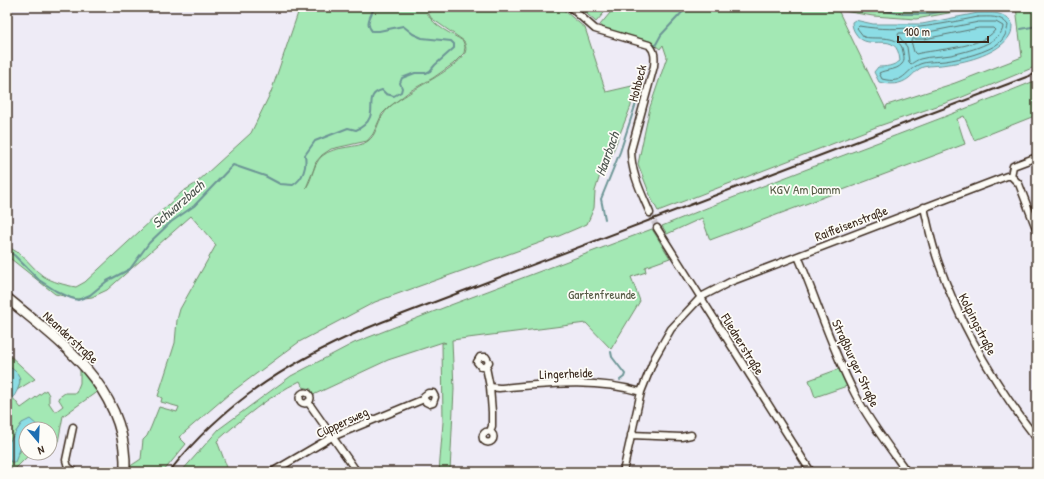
<svg xmlns="http://www.w3.org/2000/svg" width="1044" height="479" font-family="'Patrick Hand',sans-serif">
	<style>
		.green { fill: #a3e8b4; stroke: #6f8969 }
		.water { fill: #8cdde5; stroke: #6c9595 }
		.lines { fill: none; stroke-linecap: round; stroke-linejoin: round }
		.shore { stroke: #5b726e; stroke-width: 1 }
		.stream { stroke: #6c9595; stroke-width: 2 }
		.street-tunnel { stroke: #cac4cb; stroke-width: 6; stroke-dasharray: 6 3; stroke-linecap: butt }
		.street-casing { stroke: #3b2a1e; stroke-width: 9 }
		.secondary-casing { stroke: #3b2a1e; stroke-width: 12 }
		.street { stroke: #fdfcf7; stroke-width: 6 }
		.secondary { stroke: #fdfcf7; stroke-width: 9 }
		.rail { stroke: #3b2a1e; stroke-width: 2 }
		.labels { text-anchor: middle; stroke-width: 3.5; stroke-linejoin: round; paint-order: stroke }
		.street-label { font-size: 13px; fill: #3b2a1e; stroke: #fdfcf7 }
		.park-label { font-size: 13px; fill: #555a44; stroke: #fdfcf7 }
		.water-label { font-size: 14px; font-style: italic; fill: #4f5750; stroke: #fdfcf7 }
	</style>
	<rect width="100%" height="100%" fill="#eeebf6"/>
	<filter id="ink" filterUnits="userSpaceOnUse"><feTurbulence type="fractalNoise" baseFrequency=".025" numOctaves="2"/><feDisplacementMap in="SourceGraphic" scale="8" xChannelSelector="R" yChannelSelector="G"/><feConvolveMatrix kernelMatrix="1 2 1 2 8 2 1 2 1" color-interpolation-filters="sRGB"/></filter>
	<g filter="url(#ink)">
		<!-- green -->
		<path class="green" d="M300,7H431L427,13C434,27 451,33 463,41L465,47L464,53L453,64L433,78L410,91L389,107L382,114L373,134L367,141L331,149L322,155L316,162L313,171L306,188C313,178 313,164 322,156C335,145 358,149 368,141C377,134 377,123 383,115C389,105 402,98 411,92C423,84 460,65 465,53C467,48 465,45 464,41L431,18L429,14V11L433,8L560,7L585,28L606,92L632,86L631,106L611,156L600,175L595,191L594,208L587,224L559,236L375,302L299,342L229,394L179,437L186,444L163,472H128L129,467L141,459L143,440L147,436L151,427L159,407L177,412L179,407L161,402L162,398L158,396L175,343L177,320L180,309L216,245L191,216L107,290L92,297L77,299L55,294L11,259H7V247C24,253 30,266 43,276C53,282 64,285 76,287L85,282L182,192L195,184L251,133L271,92Z
			M579,7H609L596,22Z
			M615,7H981L916,19L873,16L838,10L886,109L887,105L955,83L1022,57L1016,7H1037V66L960,98L876,127L658,211L652,200L638,164L650,107L667,57L663,45L660,49L649,41L607,30L600,25Z
			M1037,80V115L974,140L964,116L957,119L965,144L710,240L702,218L667,234L662,226C786,175 913,131 1037,80Z
			M652,229L670,258L645,267L646,272L631,277L640,301L611,349L586,323L452,340L454,389L450,472H439L443,422L442,343H446L443,342L388,360L313,395L311,389L303,387L300,381C269,396 243,418 217,441L228,470L223,472H181L219,429L291,376L354,343L448,306Z
			M7,353L35,379L17,390C24,377 17,373 7,365Z
			M80,369L98,391L63,416L58,442L50,439V429H41L42,427L22,423L7,445V406L13,398L21,408L46,390L49,395V403L55,412L63,406L58,398L65,393H76L80,383Z
			M839,369L847,386L815,397L809,380Z
			M26,439V453H31L12,472H9L7,470V457L11,462L20,452L23,442Z"/>
		<!-- water -->
		<path class="water" d="M978,13C993,13 1002,11 1012,23C1012,27 1012,32 1010,35C1000,53 967,62 948,64C939,66 931,65 923,67C917,69 914,74 909,78C900,85 890,85 879,82L874,72L878,67C886,67 893,66 900,61C897,27 869,54 856,34C853,30 852,26 852,22L855,20L873,24H922Z
			M7,365C10,368 15,370 17,373C25,383 13,398 7,406Z
			M30,419L38,426L42,427L41,429H26V439L23,442L15,462H11L7,457V445L22,423Z"/>
		<g class="lines">
			<!-- shore -->
			<path class="shore" d="M978,17C989,17 1001,15 1008,25C1007,32 1005,37 1000,42C989,52 960,59 945,61C937,62 928,61 920,64C904,71 905,85 882,79L879,73C886,69 896,71 902,64C905,61 904,56 903,52C901,33 876,40 864,37L857,28L859,26C900,33 938,25 978,17Z
				M979,22H996L1003,26C1003,43 965,52 951,55C940,57 930,56 920,59C917,60 914,62 911,64L909,62L907,47L898,35L899,33H923Z
				M979,28H993L995,30C983,48 935,49 916,54L914,52L911,41L912,39H924Z"/>
			<!-- stream -->
			<path class="stream" d="M866,7L902,14H928L965,7
				M1021,29L1037,26
				M655,46L661,35L687,7
				M605,219L601,199L620,152L638,97
				M7,251L14,255L39,280L56,291L71,298L78,300L90,295L107,281L130,269L149,243L171,222L194,206L233,165L265,176L280,184L293,185C303,179 307,167 305,155L315,141L348,128L356,130C361,128 368,123 370,117C374,106 366,94 382,90L386,94L394,96L401,92L402,88L400,83L402,78L415,73H426L430,71L435,65L454,48V44L451,41L422,38L413,34L403,26L379,31H372C364,22 372,16 374,7
				M611,352L612,357L625,374L624,377L620,380"/>
			<!-- street-tunnel -->
			<path class="street-tunnel" d="M650,213L657,228"/>
			<!-- street casing -->
			<g class="street-casing">
				<path id="street" d="M570,7L595,29L649,45C655,51 655,57 654,66L631,150C631,173 641,192 650,213
					M1011,176L1013,166L1037,157
					M924,207C928,226 932,245 939,264C961,327 996,386 1037,439
					M657,228L811,472
					M798,256C817,301 832,350 855,394C869,421 889,447 907,472
					M486,367H481L477,362L480,357H486L489,362L486,367L490,387L492,412V426L490,432
					M490,387L499,388C547,384 595,378 641,392
					M299.5 398a5.5 5.5 0 1 1 11 0a5.5 5.5 0 1 1-11 0Z
					M308,402L357,472
					M73,427L66,460L68,467L75,472
					M482.5 437a5.5 5.5 0 1 1 11 0a5.5 5.5 0 1 1-11 0Z
					M631,435L681,437L691,435
					M272,472L332,437L424,399V396L428,393H433L435,397L433,403L430,404L426,402L424,399
					M623,472L641,392L655,357L671,329L701,297L730,282L1007,176H1011L1019,184L1037,231"/>
			</g>
			<!-- secondary casing -->
			<g class="secondary-casing">
				<path id="secondary" d="M7,298C64,345 128,389 125,472"/>
			</g>
			<!-- street -->
			<use href="#street" class="street"/>
			<!-- secondary -->
			<use href="#secondary" class="secondary"/>
			<!-- rail -->
			<path class="rail" d="M169,472C226,399 298,356 382,322L1037,73"/>
		</g>
	</g>
	<g class="labels">
		<!-- street labels -->
		<g class="street-label">
			<text transform="translate(637 83) rotate(-75)" y="5">Hohbeck</text>
			<text transform="translate(851 223) rotate(-21)" y="5">Raiffeisenstraße</text>
			<text transform="translate(978 324) rotate(63)" y="5">Kolpingstraße</text>
			<text transform="translate(71 337) rotate(43)" y="5">Neanderstraße</text>
			<text transform="translate(743 344) rotate(58)" y="5">Fliednerstraße</text>
			<text transform="translate(856 363) rotate(65)" y="5">Straßburger Straße</text>
			<text transform="translate(566 373) rotate(-2)" y="5">Lingerheide</text>
			<text transform="translate(342 422) rotate(-25)" y="5">Cüppersweg</text>
		</g>
		<!-- park labels -->
		<g class="park-label">
			<text x="805" y="194">KGV Am Damm</text>
			<text x="602" y="299">Gartenfreunde</text>
		</g>
		<!-- water labels -->
		<g class="water-label">
			<text transform="translate(607 154) rotate(-70)" y="5">Haarbach</text>
			<text transform="translate(178 204) rotate(-41)" y="5">Schwarzbach</text>
		</g>
	</g>
	<!-- margin -->
	<rect width="1044" height="479" fill="none" stroke="#fdfcf7" stroke-width="24"/>
	<rect x="12" y="12" width="1020" height="455" fill="none" stroke="#3b2a1e" stroke-width="1.5" filter="url(#ink)"/>
	<!-- north arrow -->
	<g transform="translate(38 441) rotate(161)"><circle r="19" fill="#fdfcf7" stroke="#afa8a0"/>
	<path d="M0-3L7 15L0 10L-7 15Z" fill="#1f6fb2"/>
	<text y="-6" font-size="11" font-weight="bold" text-anchor="middle" fill="#3b2a1e">N</text>
	</g>
	<!-- scale -->
	<path d="M898 36v6h90v-6" fill="none" stroke="#3b2a1e" stroke-width="2"/>
	<text x="904" y="36" font-size="12" fill="#3b2a1e" stroke="#fdfcf7" stroke-width="3" paint-order="stroke">100 m</text>
</svg>
